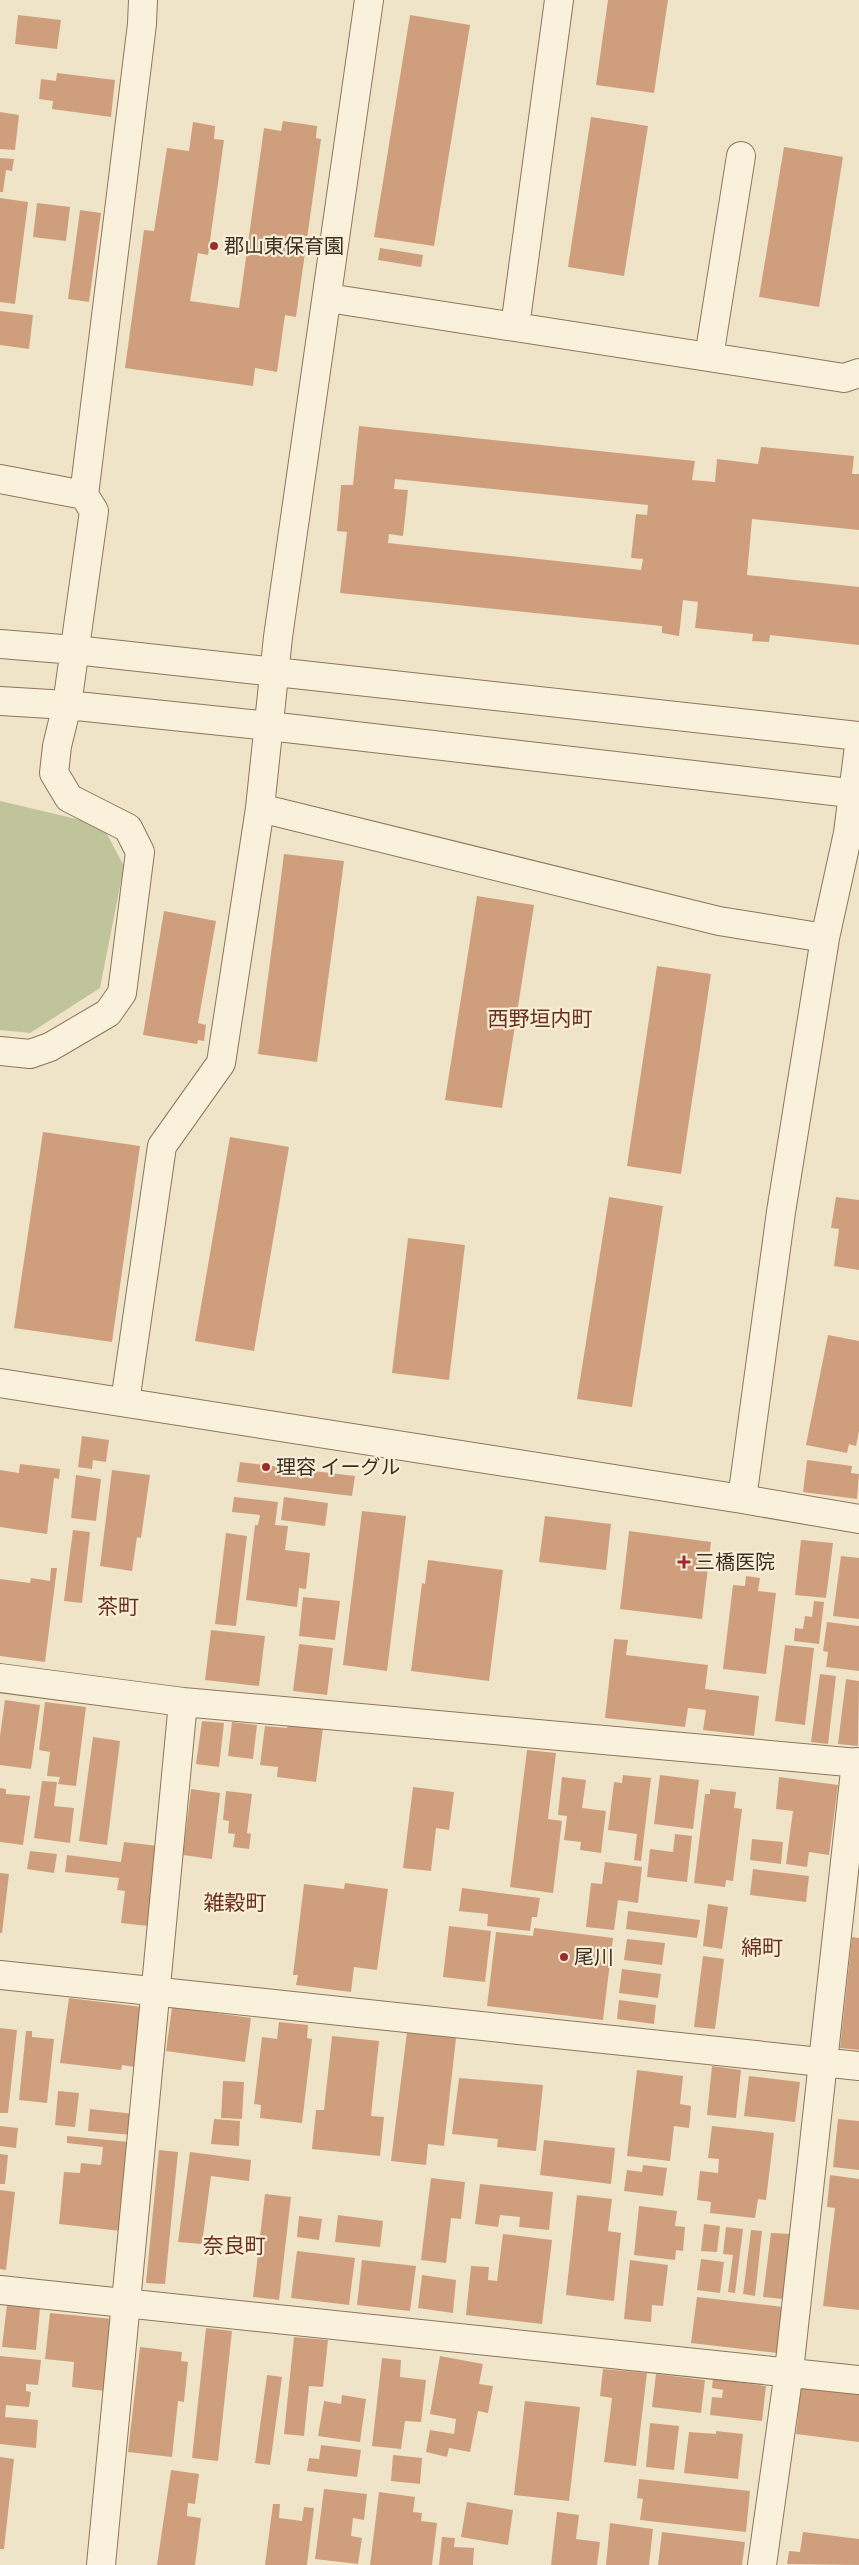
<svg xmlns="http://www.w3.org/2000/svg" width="859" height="2565" font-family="'Zilla Slab','Noto Sans JP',serif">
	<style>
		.cemetery { fill: #bfc49a }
		.building { fill: #cf9f7d; fill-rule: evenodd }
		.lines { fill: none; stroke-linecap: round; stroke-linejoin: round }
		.minor-casing { stroke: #8d765c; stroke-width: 30 }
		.minor { stroke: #faf1dc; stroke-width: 28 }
		.poi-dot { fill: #9e2a2b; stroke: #f7eed8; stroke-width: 2 }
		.labels { text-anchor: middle; stroke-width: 4.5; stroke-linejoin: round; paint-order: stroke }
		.poi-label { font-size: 20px; fill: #3d2e20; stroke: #f7eed8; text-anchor: start }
		.neighbourhood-label { font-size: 21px; fill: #6b2e1e; stroke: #f7eed8 }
	</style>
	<rect width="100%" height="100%" fill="#f0e4c8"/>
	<!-- cemetery -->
	<path class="cemetery" d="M0,801L102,825L124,866L100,988L30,1033L0,1030Z"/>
	<!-- building -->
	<path class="building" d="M608,0H668L654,93L596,85Z
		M18,15L61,20L57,49L15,44Z
		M410,15L470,25L434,246L374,237Z
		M57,73L115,80L111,117L52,109L53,101L39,99L41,79L56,81Z
		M0,112L19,115L15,150L0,149Z
		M591,117L648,126L624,276L568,267Z
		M283,121L317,126L316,138L321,139L296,317L285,315L277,372L255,368L253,386L125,368L144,230L154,231L167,148L189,151L193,122L215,126L214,139L224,140L208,255L198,253L190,301L239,308L264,128L281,131Z
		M784,147L843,157L819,307L759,297Z
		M0,158L14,159L12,171L6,170L3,192H0Z
		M0,198L28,202L15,304L0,302Z
		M37,203L70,207L66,241L33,237Z
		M80,210L101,213L89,302L68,299Z
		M380,248L423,255L421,267L378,260Z
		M0,311L33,315L29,349L0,345Z
		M359,426L695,461L692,480L715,482L717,459L758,464L761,447L854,456L852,474H859V530L752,519L747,575L859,587V645L770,635L769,642L752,641L753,634L695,628L698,602L683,600L679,636L662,633V626L340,593L347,532L337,531L341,485H353ZM395,479L648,505L647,515L636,514L631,558L643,559L641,570L388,543L389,534L403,536L408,490L394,489Z
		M284,854L344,861L317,1062L258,1054Z
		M477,896L534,905L502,1108L445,1100Z
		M164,911L216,921L198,1023L206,1025L204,1041L198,1040L197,1044L143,1035Z
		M657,966L711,974L681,1174L627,1166Z
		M43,1132L140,1146L112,1342L14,1328Z
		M230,1137L289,1147L254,1351L195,1341Z
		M609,1197L663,1206L632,1407L577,1399Z
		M836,1197L859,1200V1270L834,1266L839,1229L831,1228Z
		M408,1238L465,1245L449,1380L392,1373Z
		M828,1335L859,1341V1431L856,1446L849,1444L847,1453L806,1445Z
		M82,1436L109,1440L106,1462L93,1460L92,1469L78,1467Z
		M807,1460L852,1466L851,1473L859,1474L857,1499L803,1492Z
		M240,1462L355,1476L352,1496L237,1482Z
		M20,1464L60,1469L59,1479L54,1478L47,1534L0,1527V1470L19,1473Z
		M112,1470L150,1475L141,1538L137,1537L132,1571L100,1566Z
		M76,1475L101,1479L96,1521L71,1518Z
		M234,1497L278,1502L275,1525L288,1526L285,1550L310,1553L306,1589L299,1588L297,1607L246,1600L255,1525H258L260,1515L232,1512Z
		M284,1497L328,1503L325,1526L281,1520Z
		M362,1511L406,1516L387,1671L343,1665Z
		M545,1516L611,1524L606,1570L539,1562Z
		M73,1530L90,1532L82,1603L64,1601Z
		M629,1531L711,1542L702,1619L620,1609Z
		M226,1533L247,1536L236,1626L215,1624Z
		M801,1540L833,1543L826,1598L795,1595Z
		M841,1556L859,1558V1619L833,1616Z
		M428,1560L503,1570L489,1681L411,1671L422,1583L425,1584Z
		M51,1568H57L45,1662L0,1656V1579L30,1583L31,1578L50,1581Z
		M746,1576L760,1578L758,1591L776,1593L766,1674L723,1669L733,1585L745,1586Z
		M303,1597L340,1601L335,1640L299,1636Z
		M814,1601L824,1602L819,1644L794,1641L795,1628L803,1629L805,1616L812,1617Z
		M827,1622L859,1626V1671L826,1667L828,1652L823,1651Z
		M211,1630L265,1636L259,1686L205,1680Z
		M614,1639L628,1640L626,1655L708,1665L705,1689L759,1696L754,1736L703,1730L706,1710L688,1708L685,1727L605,1718Z
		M299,1644L333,1648L327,1695L293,1691Z
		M785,1645L814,1648L805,1725L775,1721Z
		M820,1674L836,1676L828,1744L811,1742Z
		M846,1679L859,1681L858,1746L838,1744Z
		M5,1700L40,1705L31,1769L0,1765V1736Z
		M45,1702L86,1707L76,1786L58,1784L60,1777L47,1776L50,1752L39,1750Z
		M202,1721L224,1723L219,1767L196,1764Z
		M232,1722L257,1725L253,1759L228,1756Z
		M288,1724L323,1728L316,1782L277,1777L278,1767L260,1765L265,1726L287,1728Z
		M93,1737L120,1741L107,1845L79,1841Z
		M527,1750L556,1753L548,1819L562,1821L553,1893L510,1887Z
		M623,1775L651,1778L641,1861L634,1860L637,1834L608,1830L614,1782L622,1783Z
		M660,1775L699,1780L693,1829L654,1824Z
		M562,1777L586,1780L582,1808L606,1811L601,1853L580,1850L581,1842L564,1840L567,1816L558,1815Z
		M779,1777L838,1785L829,1855L809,1852L807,1867L786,1864L793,1811L776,1809Z
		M42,1781L57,1782L54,1806L74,1808L70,1843L34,1838Z
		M413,1787L454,1792L449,1830L436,1828L431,1871L403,1868Z
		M0,1788L6,1789V1794L30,1796L23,1845L0,1842Z
		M191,1789L220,1793L212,1859L183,1855Z
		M710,1789L736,1792L734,1808L742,1809L733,1881L726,1880L725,1887L694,1883L705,1794H710Z
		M226,1791L252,1794L247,1833L251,1834L249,1849L233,1847L235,1834L228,1833L229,1821L223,1820Z
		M675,1834L692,1836L687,1882L647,1877L650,1849L673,1852Z
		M752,1839L783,1842L781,1864L750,1860Z
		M124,1842L158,1846L148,1926L121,1923L125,1891L117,1890L119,1878L65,1872L67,1855L121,1862Z
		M30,1851L57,1854L54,1873L27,1869Z
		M605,1862L642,1867L638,1903L618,1900L614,1930L586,1927L591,1883L602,1884Z
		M753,1869L809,1876L806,1902L750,1895Z
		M0,1873L9,1874L2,1933H0Z
		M345,1883L388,1889L377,1970L354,1967L351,1992L296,1985L298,1975H293L304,1884L344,1889Z
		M462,1888L540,1898L537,1917H532L530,1931L487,1926L488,1914L459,1911Z
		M708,1904L728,1907L722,1949L703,1946Z
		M628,1911L700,1920L697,1938L626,1929Z
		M449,1926L491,1931L485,1982L443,1977Z
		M534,1928L613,1938L603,2020L487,2006L496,1932L533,1936Z
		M852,1937L859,1938V2050L840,2048Z
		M627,1939L665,1943L662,1965L624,1960Z
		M703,1956L724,1959L715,2029L694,2027Z
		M622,1969L661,1974L658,1998L619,1993Z
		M69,1998L142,2007L134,2067L122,2065L121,2070L60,2063Z
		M619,2000L656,2005L654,2024L617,2019Z
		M172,2007L251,2018L245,2062L166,2051Z
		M279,2022L308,2025L307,2038L312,2039L302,2123L260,2118L261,2105L254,2104L262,2037L277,2039Z
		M0,2028L17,2030L8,2113H0Z
		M26,2031H32V2037L54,2039L47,2103L19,2100Z
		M407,2032L456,2038L444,2146L428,2144L426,2165L391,2161Z
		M332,2036L379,2041L371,2116L384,2117L380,2156L312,2149L316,2110H324Z
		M712,2066L741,2070L736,2118L707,2115Z
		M637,2070L683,2076L680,2104L691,2106L689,2128L674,2126L670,2161L627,2156Z
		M749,2076L800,2082L795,2122L744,2116Z
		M459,2078L543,2085L536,2151L497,2147L498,2139L452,2134Z
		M223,2081L244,2082L242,2119L221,2118Z
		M58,2091L79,2093L75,2127L55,2125Z
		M90,2109L134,2114L132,2135L88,2131Z
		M214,2119L240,2121L239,2146L211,2144Z
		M838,2119L859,2121V2170L833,2167Z
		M0,2126L18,2128L16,2148L0,2146Z
		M712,2126L774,2133L766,2200L758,2199L755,2218L710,2213L711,2202L697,2200L700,2171L718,2173L719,2159L708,2158Z
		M67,2136L129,2142L121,2231L59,2224L64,2172L80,2173L81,2163L101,2165L103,2147L67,2143Z
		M544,2140L615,2148L611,2184L540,2175Z
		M159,2150L178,2152L165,2284L146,2283Z
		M190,2152L251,2160L249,2181L211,2176L202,2244L178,2242Z
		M0,2154L8,2155L5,2184H0Z
		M643,2165L667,2168L663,2196L624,2191L627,2170L642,2172Z
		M830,2175L859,2179V2310L823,2306L835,2208L827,2207Z
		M431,2178L465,2182L461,2219L451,2218L446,2263L421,2260Z
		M480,2184L553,2192L549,2230L519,2227L520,2217L500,2215L498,2227L475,2224Z
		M0,2190L15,2192L6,2270L0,2269Z
		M265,2194L291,2197L279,2300L253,2297Z
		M577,2195L612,2199L608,2231L621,2233L614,2301L566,2295Z
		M639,2206L677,2211L675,2226L685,2227L683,2251L676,2250L675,2260L634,2255Z
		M338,2215L383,2221L380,2247L335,2242Z
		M299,2216L322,2219L319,2240L297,2237Z
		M704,2224L720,2226L717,2252L701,2251Z
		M726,2227L743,2229L735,2293L728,2292L733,2255L723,2254Z
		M751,2230L762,2231L755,2296L743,2294Z
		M771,2233L791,2234L783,2299L763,2297Z
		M503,2234L552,2240L542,2324L466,2315L471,2266L489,2267L488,2280L497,2281Z
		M297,2251L355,2258L349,2305L291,2298Z
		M701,2259L724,2262L720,2293L697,2290Z
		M362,2260L416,2266L410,2311L357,2305Z
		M630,2260L668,2265L663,2306L652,2305L651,2322L624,2319Z
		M422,2275L456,2280L453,2313L418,2308Z
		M697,2297L783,2307L777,2353L691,2343Z
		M7,2305L40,2308L36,2350L2,2347Z
		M50,2313L113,2319L105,2391L72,2387L74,2362L45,2359Z
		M206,2328L232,2331L218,2461L192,2458Z
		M294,2337L328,2340L323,2387L309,2386L304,2436L284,2434Z
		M140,2347L182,2352L181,2361L188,2362L184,2402L178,2401L172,2457L128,2452Z
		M0,2356L41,2360L38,2385L26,2384V2391L31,2392L29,2407L6,2405L5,2417L38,2420L36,2448L0,2444Z
		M440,2356L483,2364L479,2384L493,2386L488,2413L478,2411L470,2452L449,2448L447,2457L426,2452L430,2430L454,2434L456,2419L430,2414Z
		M382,2358L401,2360L400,2377L426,2380L421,2422L405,2421L401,2449L372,2446Z
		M603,2369L647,2373L636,2466L604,2462L612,2398L600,2396Z
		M656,2374L705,2380L701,2413L652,2407Z
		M267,2375L282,2377L270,2465L255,2463Z
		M713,2379L766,2386L762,2421L710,2415L712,2397L722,2398L723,2390L712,2388Z
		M801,2388L859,2394V2442L796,2434Z
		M342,2395L366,2399L360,2442L318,2436L324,2401L341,2404Z
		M525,2401L580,2407L569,2501L514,2495Z
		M650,2423L679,2426L674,2470L646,2467Z
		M716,2431L743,2434L738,2479L684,2473L689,2432L716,2434Z
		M321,2445L361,2450L357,2477L307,2471L309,2458L319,2459Z
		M393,2455L422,2458L420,2484L391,2481Z
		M0,2457L14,2459L4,2549H0Z
		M171,2470L199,2474L195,2504L188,2503L187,2516L201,2518L195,2565H157Z
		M639,2479L750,2491L746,2532L640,2520L643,2499L637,2498Z
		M324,2489L367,2494L364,2520L353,2518L351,2536L362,2538L358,2564L315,2559Z
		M379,2492L415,2497L413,2512L422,2513L421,2521L437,2523L432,2565H370Z
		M467,2502L513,2510L508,2545L461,2537Z
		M273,2504H280L279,2518L302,2521L304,2507L314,2508L307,2565H265Z
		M557,2512L579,2515L576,2539L600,2542L597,2565H551Z
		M610,2523L653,2529L649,2565H606Z
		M662,2532L745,2542L742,2565H658Z
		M803,2532L859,2539V2565L787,2564L789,2551L800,2552Z
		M442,2537L455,2538L454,2547L474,2548L473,2565H439Z"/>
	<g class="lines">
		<!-- minor casing -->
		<g class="minor-casing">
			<path id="minor" d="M328,298L844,378L859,373
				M515,327L559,0
				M709,357L741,156
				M0,479L84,495
				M0,644L75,650L859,736
				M0,701L67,705L269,726L859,794
				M260,808L719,921L825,938
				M0,1051L30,1054L50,1047L108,1013L122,993L140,852L128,828L69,798L54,773L57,746L67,705L94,511L84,495L142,24L143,0
				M0,1383L742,1499L859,1519
				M125,1402L162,1146L221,1063L260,808L278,637L369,0
				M742,1499L781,1212L825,938L848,833L859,746
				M0,1678L183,1702L859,1763
				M0,1975L859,2066
				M0,2290L859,2380
				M101,2565L183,1702
				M762,2565L789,2371L856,1762"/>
		</g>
		<!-- minor -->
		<use href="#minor" class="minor"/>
	</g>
	<!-- markers -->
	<g class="poi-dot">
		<circle cx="214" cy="246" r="5"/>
		<circle cx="266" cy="1467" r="5"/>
		<path d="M681.5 1554.5h5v5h5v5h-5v5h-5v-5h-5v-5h5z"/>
		<circle cx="564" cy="1957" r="5"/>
	</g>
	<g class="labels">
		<!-- poi labels -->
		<g class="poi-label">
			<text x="224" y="253">郡山東保育園</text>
			<text x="276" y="1474">理容 イーグル</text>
			<text x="695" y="1569">三橋医院</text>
			<text x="574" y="1964">尾川</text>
		</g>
		<!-- neighbourhood labels -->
		<g class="neighbourhood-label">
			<text x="540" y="1026">西野垣内町</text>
			<text x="118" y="1614">茶町</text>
			<text x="235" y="1910">雑穀町</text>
			<text x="762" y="1955">綿町</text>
			<text x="234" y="2253">奈良町</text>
		</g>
	</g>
</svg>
